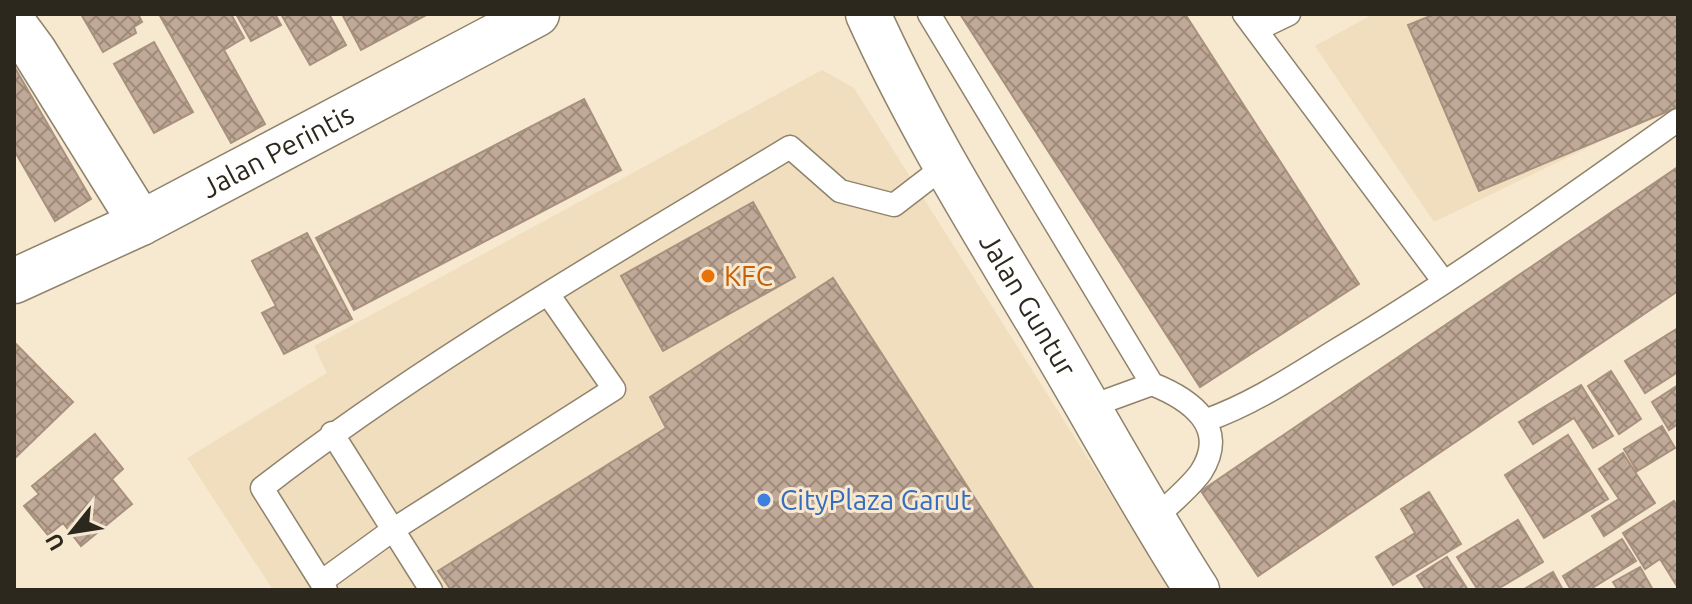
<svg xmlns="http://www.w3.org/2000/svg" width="1692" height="604" font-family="Ubuntu,sans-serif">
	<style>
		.built { fill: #f0debe }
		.building { fill: url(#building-cross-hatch); stroke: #a8907f; stroke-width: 2 }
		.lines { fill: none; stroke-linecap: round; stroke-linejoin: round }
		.service-casing { stroke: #90836c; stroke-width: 25 }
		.minor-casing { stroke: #90836c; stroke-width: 47 }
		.tertiary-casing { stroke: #90836c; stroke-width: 47 }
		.service { stroke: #fff; stroke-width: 22 }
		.minor { stroke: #fff; stroke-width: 44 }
		.tertiary { stroke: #fff; stroke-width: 44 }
		.food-dot { fill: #e8710a; stroke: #f7e9cf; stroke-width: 3 }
		.shop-dot { fill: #3f7fe0; stroke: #f7e9cf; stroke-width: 3 }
		.labels { text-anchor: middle; stroke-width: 6; stroke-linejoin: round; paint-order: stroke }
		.street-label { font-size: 28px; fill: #2d281e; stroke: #f7e9cf }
		.food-label { font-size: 28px; fill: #c56008; stroke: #f7e9cf; text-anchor: start }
		.shop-label { font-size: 28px; fill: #366cbe; stroke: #f7e9cf; text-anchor: start }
	</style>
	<defs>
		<pattern id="building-cross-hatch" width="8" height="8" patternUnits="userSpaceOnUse" patternTransform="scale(2)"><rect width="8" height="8" fill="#c1a998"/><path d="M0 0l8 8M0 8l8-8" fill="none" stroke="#9d8a7b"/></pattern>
	</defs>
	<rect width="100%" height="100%" fill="#f7e9cf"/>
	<!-- built -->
	<path class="built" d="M1373,14H1678V104L1434,222L1315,46Z
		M822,70L854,88L1171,590H273L187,458L327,373L314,346Z"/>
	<!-- building -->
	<path class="building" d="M81,14H138L142,22L134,27L136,33L103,52Z
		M159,14H231L244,38L224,50L265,124L231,143Z
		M236,14H275L281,25L251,41Z
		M281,14H329L346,45L310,65Z
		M342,14H428L361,50Z
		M960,14H1185L1359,284L1200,387Z
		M1435,14H1678V107L1479,191L1408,25Z
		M154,42L193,112L154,133L114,64Z
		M15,68L91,199L55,221L14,150Z
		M584,99L621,170L354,310L316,238Z
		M1678,167V291L1258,576L1201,491Z
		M753,202L795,277L663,351L621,276Z
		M307,233L352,319L284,354L262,313L276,306L252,261Z
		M833,278L1034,590H451L438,571L666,428L650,397Z
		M1678,328V372L1645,393L1625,361Z
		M14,342L73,402L16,457L14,455Z
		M1611,371L1641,419L1619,434L1588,386Z
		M1581,385L1613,436L1593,448L1574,418L1533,444L1519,422Z
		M1678,385V424L1669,430L1652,402Z
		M1662,426L1675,448L1637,471L1624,449Z
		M95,434L123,469L112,479L132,504L81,546L63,523L48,535L24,506L39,494L32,486Z
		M1568,435L1608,499L1544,538L1505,475Z
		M1623,453L1655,503L1604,536L1592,516L1619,499L1599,469Z
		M1429,492L1461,544L1393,585L1376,557L1415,533L1401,509Z
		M1674,501L1678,508L1677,586L1660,559L1645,569L1623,533Z
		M1518,520L1543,562L1496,590H1478L1457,557Z
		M1622,539L1636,561L1589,590H1571L1563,576Z
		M1447,557L1468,590H1426L1417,576Z
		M1640,567L1653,590H1618L1613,582Z
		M1553,572L1563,590H1528L1526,588Z"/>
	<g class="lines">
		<!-- service casing -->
		<g class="service-casing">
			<path id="service" d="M929,14L1152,384
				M1244,14L1444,282
				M1256,30L1289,14
				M1089,407L1152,384C1190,399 1230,427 1201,472C1190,488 1166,507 1152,521
				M1207,420C1255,403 1297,374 1340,348C1457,278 1567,199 1678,120
				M332,433L431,590
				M321,582L394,529L614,389L548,294
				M326,590L262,488C427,360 612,255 790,147L840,191L894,205L946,165"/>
		</g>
		<!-- minor casing -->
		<g class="minor-casing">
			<path id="minor" d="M14,24L34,51L141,223"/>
		</g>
		<!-- tertiary casing -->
		<g class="tertiary-casing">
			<g id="tertiary">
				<path id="s1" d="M868,14C918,125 983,229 1045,333C1096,419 1143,506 1197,590"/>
				<path id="s2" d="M14,281L141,223L537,14"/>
			</g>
		</g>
		<!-- service -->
		<use href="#service" class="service"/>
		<!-- minor -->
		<use href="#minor" class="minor"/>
		<!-- tertiary -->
		<use href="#tertiary" class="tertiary"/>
	</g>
	<!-- markers -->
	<circle class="food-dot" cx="708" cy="276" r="8"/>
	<circle class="shop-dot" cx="764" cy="500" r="8"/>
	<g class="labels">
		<!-- street labels -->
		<g class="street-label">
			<text dy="10" stroke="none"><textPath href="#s2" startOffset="294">Jalan Perintis</textPath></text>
			<text dy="10" stroke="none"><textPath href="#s1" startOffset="332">Jalan Guntur</textPath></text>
		</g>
		<!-- food labels -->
		<g class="food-label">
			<text x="724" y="286">KFC</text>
		</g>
		<!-- shop labels -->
		<g class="shop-label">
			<text x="780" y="510">CityPlaza Garut</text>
		</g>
	</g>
	<!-- border -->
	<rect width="1692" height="604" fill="none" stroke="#2d281e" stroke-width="32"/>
	<!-- north arrow -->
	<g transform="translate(72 532) rotate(240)" stroke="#f7e9cf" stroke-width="6" paint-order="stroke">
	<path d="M0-6L14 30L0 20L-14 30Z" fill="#2d281e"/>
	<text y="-12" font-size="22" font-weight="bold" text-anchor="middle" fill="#2d281e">U</text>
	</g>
</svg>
